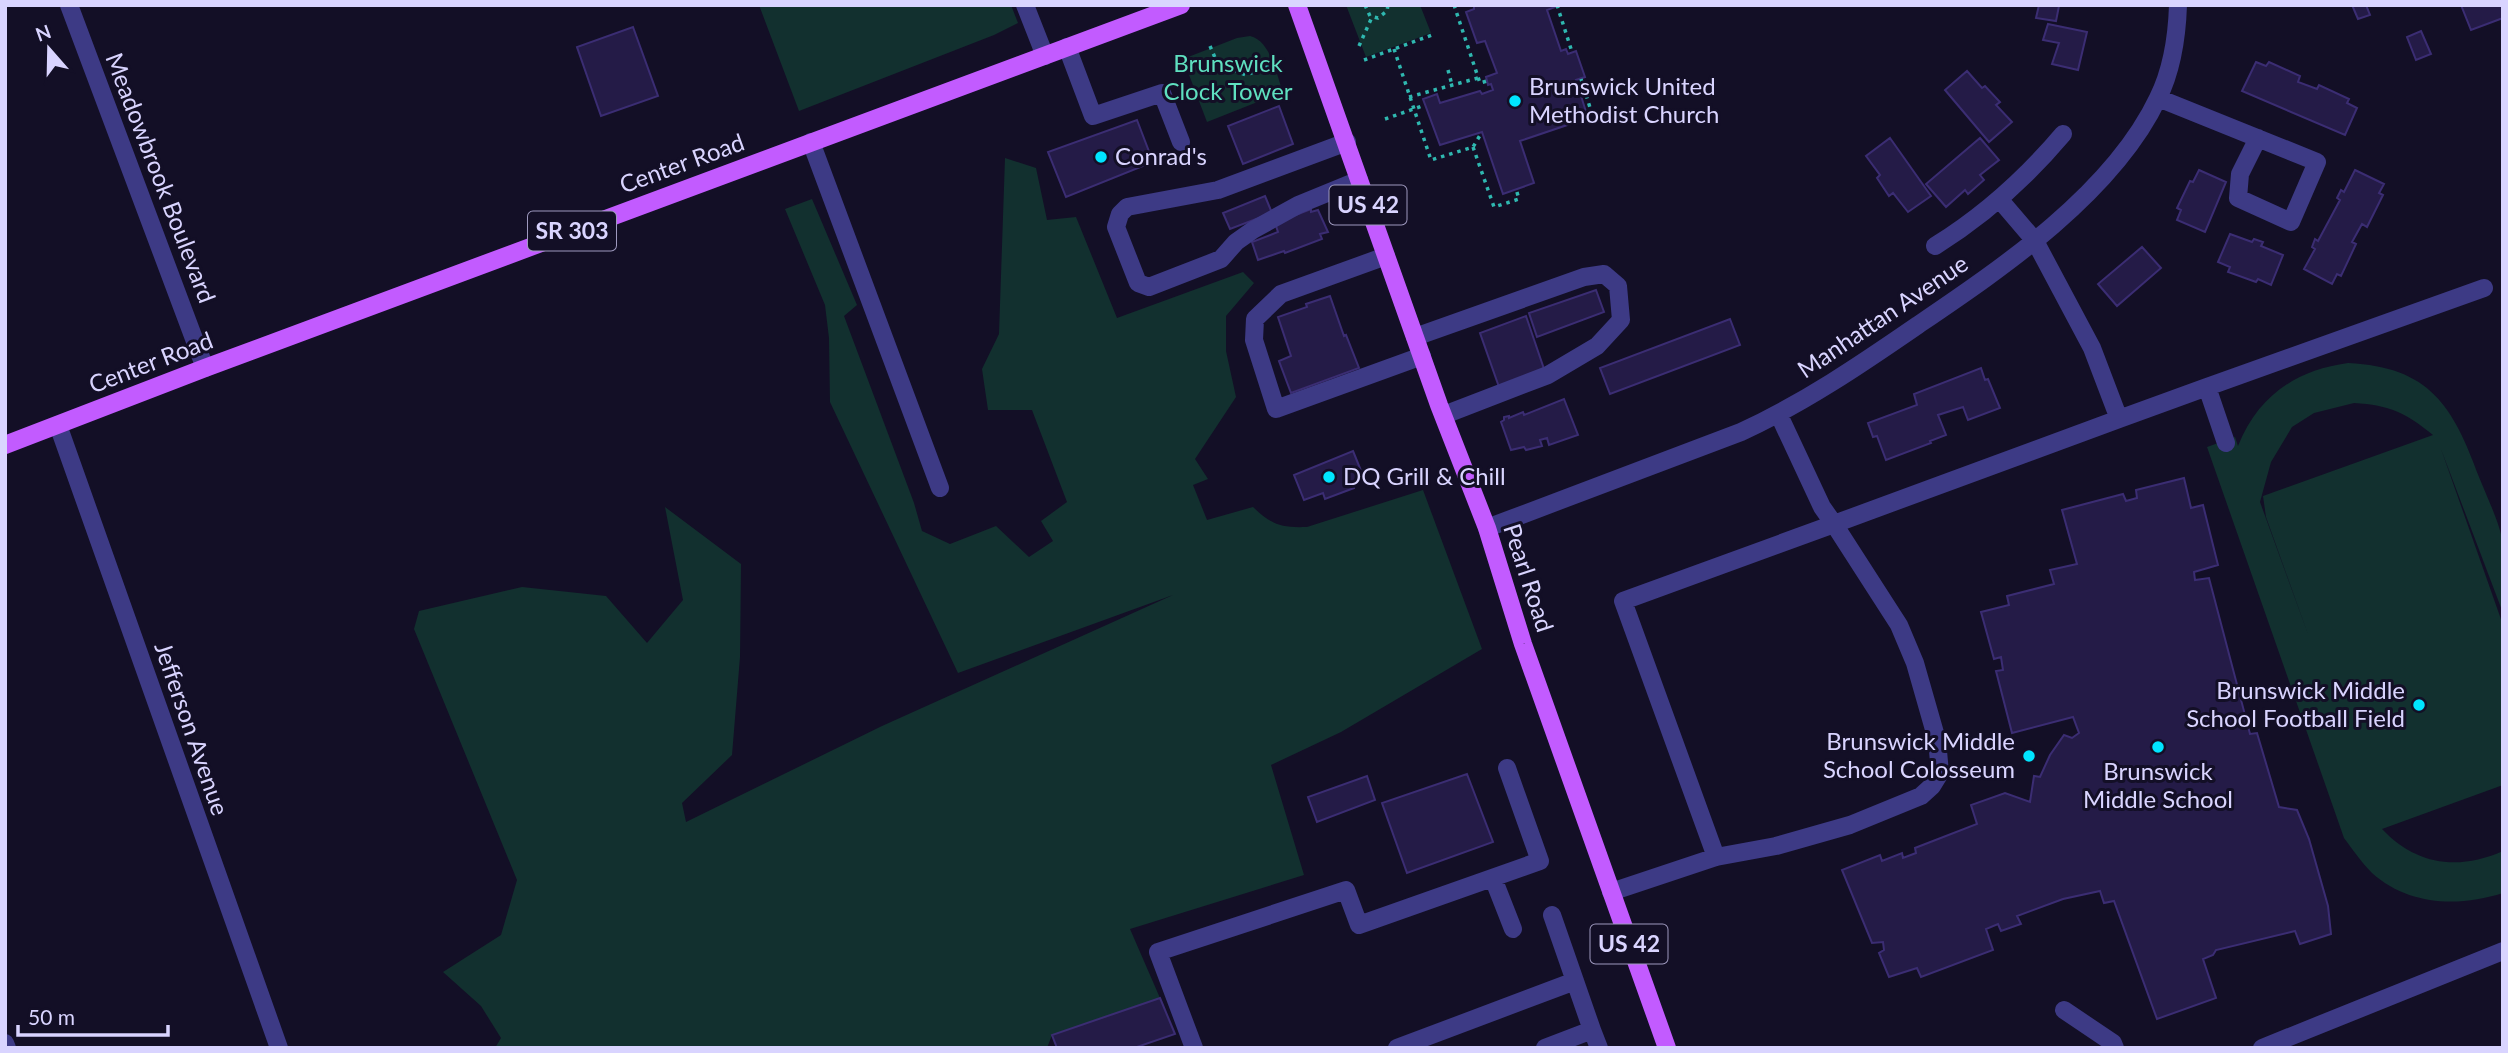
<svg xmlns="http://www.w3.org/2000/svg" width="2508" height="1053" font-family="Lato,sans-serif">
	<style>
		.green { fill: #12302f; fill-rule: evenodd }
		.building { fill: #241b47; stroke: #3b2d73; stroke-width: 2 }
		.lines { fill: none; stroke-linecap: round; stroke-linejoin: round }
		.path { stroke: #2fb8b0; stroke-width: 3.5; stroke-dasharray: 3.5 5; stroke-linecap: butt }
		.minor { stroke: #3d3a85; stroke-width: 18 }
		.major { stroke: #c25bff; stroke-width: 18 }
		.poi-dot { fill: #00e5ff; stroke: #130f26; stroke-width: 2.5 }
		.labels { text-anchor: middle; stroke-width: 6; stroke-linejoin: round; paint-order: stroke }
		.shield { fill: #130f26; stroke: #9e99be; stroke-width: 2 }
		.shield-label { font-size: 23px; font-weight: bold; fill: #d9d4ff }
		.park-label { font-size: 24px; fill: #5fe0c0; stroke: #130f26 }
		.poi-label { font-size: 24px; fill: #d9d4ff; stroke: #130f26; text-anchor: start }
		.street-label { font-size: 24px; fill: #d9d4ff; stroke: #130f26 }
	</style>
	<rect width="100%" height="100%" fill="#130f26"/>
	<!-- green -->
	<path class="green" d="M759,5H1011L1018,23L994,35L799,111Z
		M1346,5H1420L1431,33L1366,57Z
		M1250,36C1271,41 1276,74 1283,92L1207,122L1183,59L1237,38Z
		M1005,158L1036,168L1047,220L1076,217L1117,318L1243,272L1254,283L1226,316V351L1236,397L1195,459L1208,479L1193,485L1207,520L1253,507C1272,525 1281,528 1307,527L1423,490L1482,649L1341,732L1271,765L1304,875L1130,929L1160,998L1052,1035L1047,1048H495L501,1038L481,1006L443,972L501,935L517,880L414,629L419,611L522,587L606,596L647,643L683,600L665,507L741,564L740,657L732,755L682,803L686,822L882,726L1173,595L958,673L830,402L829,338L825,305L785,209L812,199L857,305L844,316L914,503L922,531L950,544L996,526L1029,557L1053,541L1041,521L1067,502L1032,410H988L982,369L999,334Z
		M2348,363C2430,367 2453,406 2479,477C2487,497 2497,517 2502,538C2507,556 2503,593 2503,613L2441,449L2503,625V785L2382,829C2416,865 2458,871 2503,851V893C2459,907 2409,906 2372,873C2362,863 2353,850 2344,838L2207,447L2235,437L2238,446C2258,396 2296,370 2348,363ZM2354,403C2390,405 2406,413 2433,435L2263,496L2266,517L2309,637L2260,502L2271,462L2292,427L2314,413Z"/>
	<!-- building -->
	<path class="building" d="M1555,5V7L1547,10L1561,51L1566,49L1568,54L1576,51L1585,77L1576,80L1588,118L1520,141L1534,183L1503,194L1482,132L1440,145L1423,99L1437,94L1440,103L1480,91L1482,94L1493,90L1491,84L1488,85L1486,77L1497,73L1485,41L1477,43L1466,12L1474,9V6Z
		M2039,5L2059,6L2056,21L2036,18Z
		M2352,5H2366L2370,15L2358,19Z
		M2461,5H2503V18L2471,30Z
		M2048,24L2087,32L2078,70L2052,64L2059,43L2043,40Z
		M633,27L658,96L601,116L577,47Z
		M2421,31L2431,54L2416,60L2407,37Z
		M2256,62L2266,66L2269,62L2300,76L2298,82L2317,89L2319,85L2349,99L2347,103L2357,108L2345,135L2242,91Z
		M1967,71L1982,88L1985,86L2000,102L1996,105L2012,122L1989,142L1945,90Z
		M1279,106L1293,144L1243,164L1228,126Z
		M1137,120L1153,162L1066,197L1048,152Z
		M1890,138L1931,196L1908,212L1893,193L1889,196L1877,178L1880,175L1866,156Z
		M1980,138L1999,160L1980,175L1984,180L1968,194L1965,190L1946,207L1926,184Z
		M2199,170L2226,182L2205,232L2177,220L2181,210L2177,208L2190,181L2193,182Z
		M2355,170L2384,184L2379,193L2383,195L2367,227L2362,224L2352,242L2356,244L2341,276L2337,274L2332,284L2304,269L2315,249L2312,247L2315,239L2318,241L2340,200L2337,198L2341,190L2344,192Z
		M1265,196L1272,213L1230,229L1223,213Z
		M1311,209V212L1318,210L1328,232L1320,234L1322,239L1285,253L1284,251L1258,260L1252,242L1278,232L1275,223Z
		M2230,234L2252,242L2254,239L2263,242L2261,246L2283,255L2271,285L2258,279L2256,282L2228,272L2230,267L2218,262Z
		M2142,247L2161,268L2117,306L2098,284Z
		M1596,290L1604,312L1537,337L1529,313Z
		M1330,296L1344,336L1346,335L1359,368L1291,393L1279,361L1291,356L1278,317L1307,307L1306,304Z
		M1526,316L1544,369L1499,387L1480,333Z
		M1730,319L1740,345L1610,394L1600,368Z
		M1981,368L1985,380L1988,379L2000,408L1968,420L1963,407L1938,415L1946,435L1930,441L1931,443L1886,460L1877,436L1873,437L1868,423L1917,405L1914,394Z
		M1564,399L1578,435L1549,445L1547,438L1540,440L1542,446L1526,450L1524,447L1511,450L1501,422L1504,420V417L1509,416V418L1523,412L1524,415Z
		M1353,451L1364,478L1353,483L1354,488L1325,499L1323,493L1304,500L1294,475Z
		M2184,478L2191,508L2203,505L2218,565L2194,572L2195,580L2209,578L2250,734L2257,733L2279,807L2297,810L2309,839L2328,906L2331,934L2300,944L2295,931L2216,950L2213,955L2203,959L2216,998L2157,1019L2114,901L2104,903L2100,891L2063,899L2017,916L2021,924L2001,931L1998,924L1986,929L1993,950L1921,977L1917,968L1889,977L1879,953L1884,950L1883,942L1872,943L1842,870L1880,855L1882,861L1902,853L1903,858L1916,853L1915,848L1977,824L1971,805L2005,793L2030,802L2034,776L2040,777L2050,755L2064,735L2072,738L2079,733L2073,717L2012,733L1996,671L2003,670L2001,657L1994,659L1981,612L2009,605L2007,596L2054,584L2050,570L2077,564L2062,510L2123,494L2126,501L2137,498L2136,490Z
		M1467,774L1493,842L1407,873L1382,803Z
		M1367,776L1375,800L1317,822L1308,797Z
		M1160,998L1175,1034L1134,1048H1057L1052,1035Z"/>
	<g class="lines">
		<!-- path -->
		<path class="path" d="M1365,5L1370,16L1378,18L1387,11L1388,5
			M1454,5L1480,83L1487,81
			M1474,5V6
			M1557,5L1572,52
			M1210,46L1216,60L1227,66
			M1359,46L1372,17
			M1394,49L1431,160L1473,147L1482,132
			M1364,60L1432,35
			M1227 68a4 4 0 1 1 8 0a4 4 0 1 1-8 0Z
			M1234,70L1246,75L1275,64
			M1448,70L1452,85
			M1581,79L1593,117
			M1409,97L1478,78
			M1385,119L1425,105
			M1473,147L1494,207L1519,199L1516,189"/>
		<!-- minor -->
		<path class="minor" d="M69,5L205,368
			M1025,5L1045,56
			M1067,47L1093,116L1162,93L1181,142
			M2158,98L2317,162L2291,222L2238,198L2240,174L2258,138
			M811,142L940,488
			M1347,142L1218,190L1127,207L1120,214L1116,227L1138,283L1149,287L1221,259L1236,242L1253,230L1298,205L1359,180
			M1935,246C1985,215 2025,179 2063,134
			M1386,256L1281,294L1255,319L1254,340L1276,409L1422,356
			M1415,337L1584,277L1604,274L1618,286L1621,320L1597,346L1548,375L1444,415
			M2119,419L2207,387
			M58,425L279,1048
			M2226,443L2207,387L2484,288
			M1487,528L1741,432C1804,403 1860,365 1918,325C2002,268 2113,193 2158,98C2172,70 2177,36 2178,5
			M1716,857L1623,601L1834,524L1822,507L1779,415
			M1493,878L1513,929
			M1611,892L1716,857L1776,846L1850,825L1921,796L1932,786L1940,773L1937,740L1915,663L1899,625L1834,524L2119,419L2092,348L2035,241L2000,200
			M1552,915L1592,1030
			M2064,1010L2113,1043L2115,1048
			M5,1043L7,1048
			M1194,1048L1158,952L1346,890L1359,925L1540,861L1507,768
			M1397,1048L1575,981
			M1545,1048L1592,1030L1599,1048
			M2262,1048L2503,951"/>
		<!-- major -->
		<path class="major" d="M1297,5L1439,405L1487,528L1523,644L1667,1048
			M5,445L205,368L1181,5"/>
	</g>
	<!-- markers -->
	<g class="poi-dot">
		<circle cx="1515" cy="101" r="7"/>
		<circle cx="1101" cy="157" r="7"/>
		<circle cx="1329" cy="477" r="7"/>
		<circle cx="2419" cy="705" r="7"/>
		<circle cx="2158" cy="747" r="7"/>
		<circle cx="2029" cy="756" r="7"/>
	</g>
	<g class="labels">
		<!-- shield labels -->
		<g class="shield">
			<rect x="1329.5" y="185.5" width="77" height="39" rx="5"/>
			<rect x="528" y="211.5" width="88" height="39" rx="5"/>
			<rect x="1590.5" y="924.5" width="77" height="39" rx="5"/>
		</g>
		<g class="shield-label">
			<text x="1368" y="213">US 42</text>
			<text x="572" y="239">SR 303</text>
			<text x="1629" y="952">US 42</text>
		</g>
		<!-- park labels -->
		<g class="park-label">
			<text x="1228" y="72">Brunswick<tspan x="1228" dy="28">Clock Tower</tspan></text>
		</g>
		<!-- poi labels -->
		<g class="poi-label">
			<text x="1529" y="95">Brunswick United<tspan x="1529" dy="28">Methodist Church</tspan></text>
			<text x="1115" y="165">Conrad's</text>
			<text x="1343" y="485">DQ Grill &amp; Chill</text>
			<text x="2405" y="699" text-anchor="end">Brunswick Middle<tspan x="2405" dy="28">School Football Field</tspan></text>
			<text x="2015" y="750" text-anchor="end">Brunswick Middle<tspan x="2015" dy="28">School Colosseum</tspan></text>
			<text x="2158" y="780" text-anchor="middle">Brunswick<tspan x="2158" dy="28">Middle School</tspan></text>
		</g>
		<!-- street labels -->
		<g class="street-label">
			<text transform="translate(682 164) rotate(-20)" y="8">Center Road</text>
			<text transform="translate(160 178) rotate(69)" y="8">Meadowbrook Boulevard</text>
			<text transform="translate(1883 317) rotate(-34)" y="8">Manhattan Avenue</text>
			<text transform="translate(151 363) rotate(-21)" y="8">Center Road</text>
			<text transform="translate(1528 578) rotate(72)" y="8">Pearl Road</text>
			<text transform="translate(191 729) rotate(71)" y="8">Jefferson Avenue</text>
		</g>
	</g>
	<!-- border -->
	<rect width="2508" height="1053" fill="none" stroke="#d9d4ff" stroke-width="14"/>
	<!-- north arrow -->
	<g transform="translate(49 49) rotate(340)" stroke="#130f26" stroke-width="5" paint-order="stroke">
	<path d="M0-5L12 26L0 18L-12 26Z" fill="#d9d4ff"/>
	<text y="-10" font-size="19" font-weight="bold" text-anchor="middle" fill="#d9d4ff">N</text>
	</g>
	<!-- scale -->
	<path d="M18 1025v10h150v-10" fill="none" stroke="#d9d4ff" stroke-width="3.5"/>
	<text x="28" y="1025" font-size="21" fill="#d9d4ff" stroke="#130f26" stroke-width="5" paint-order="stroke">50 m</text>
</svg>
